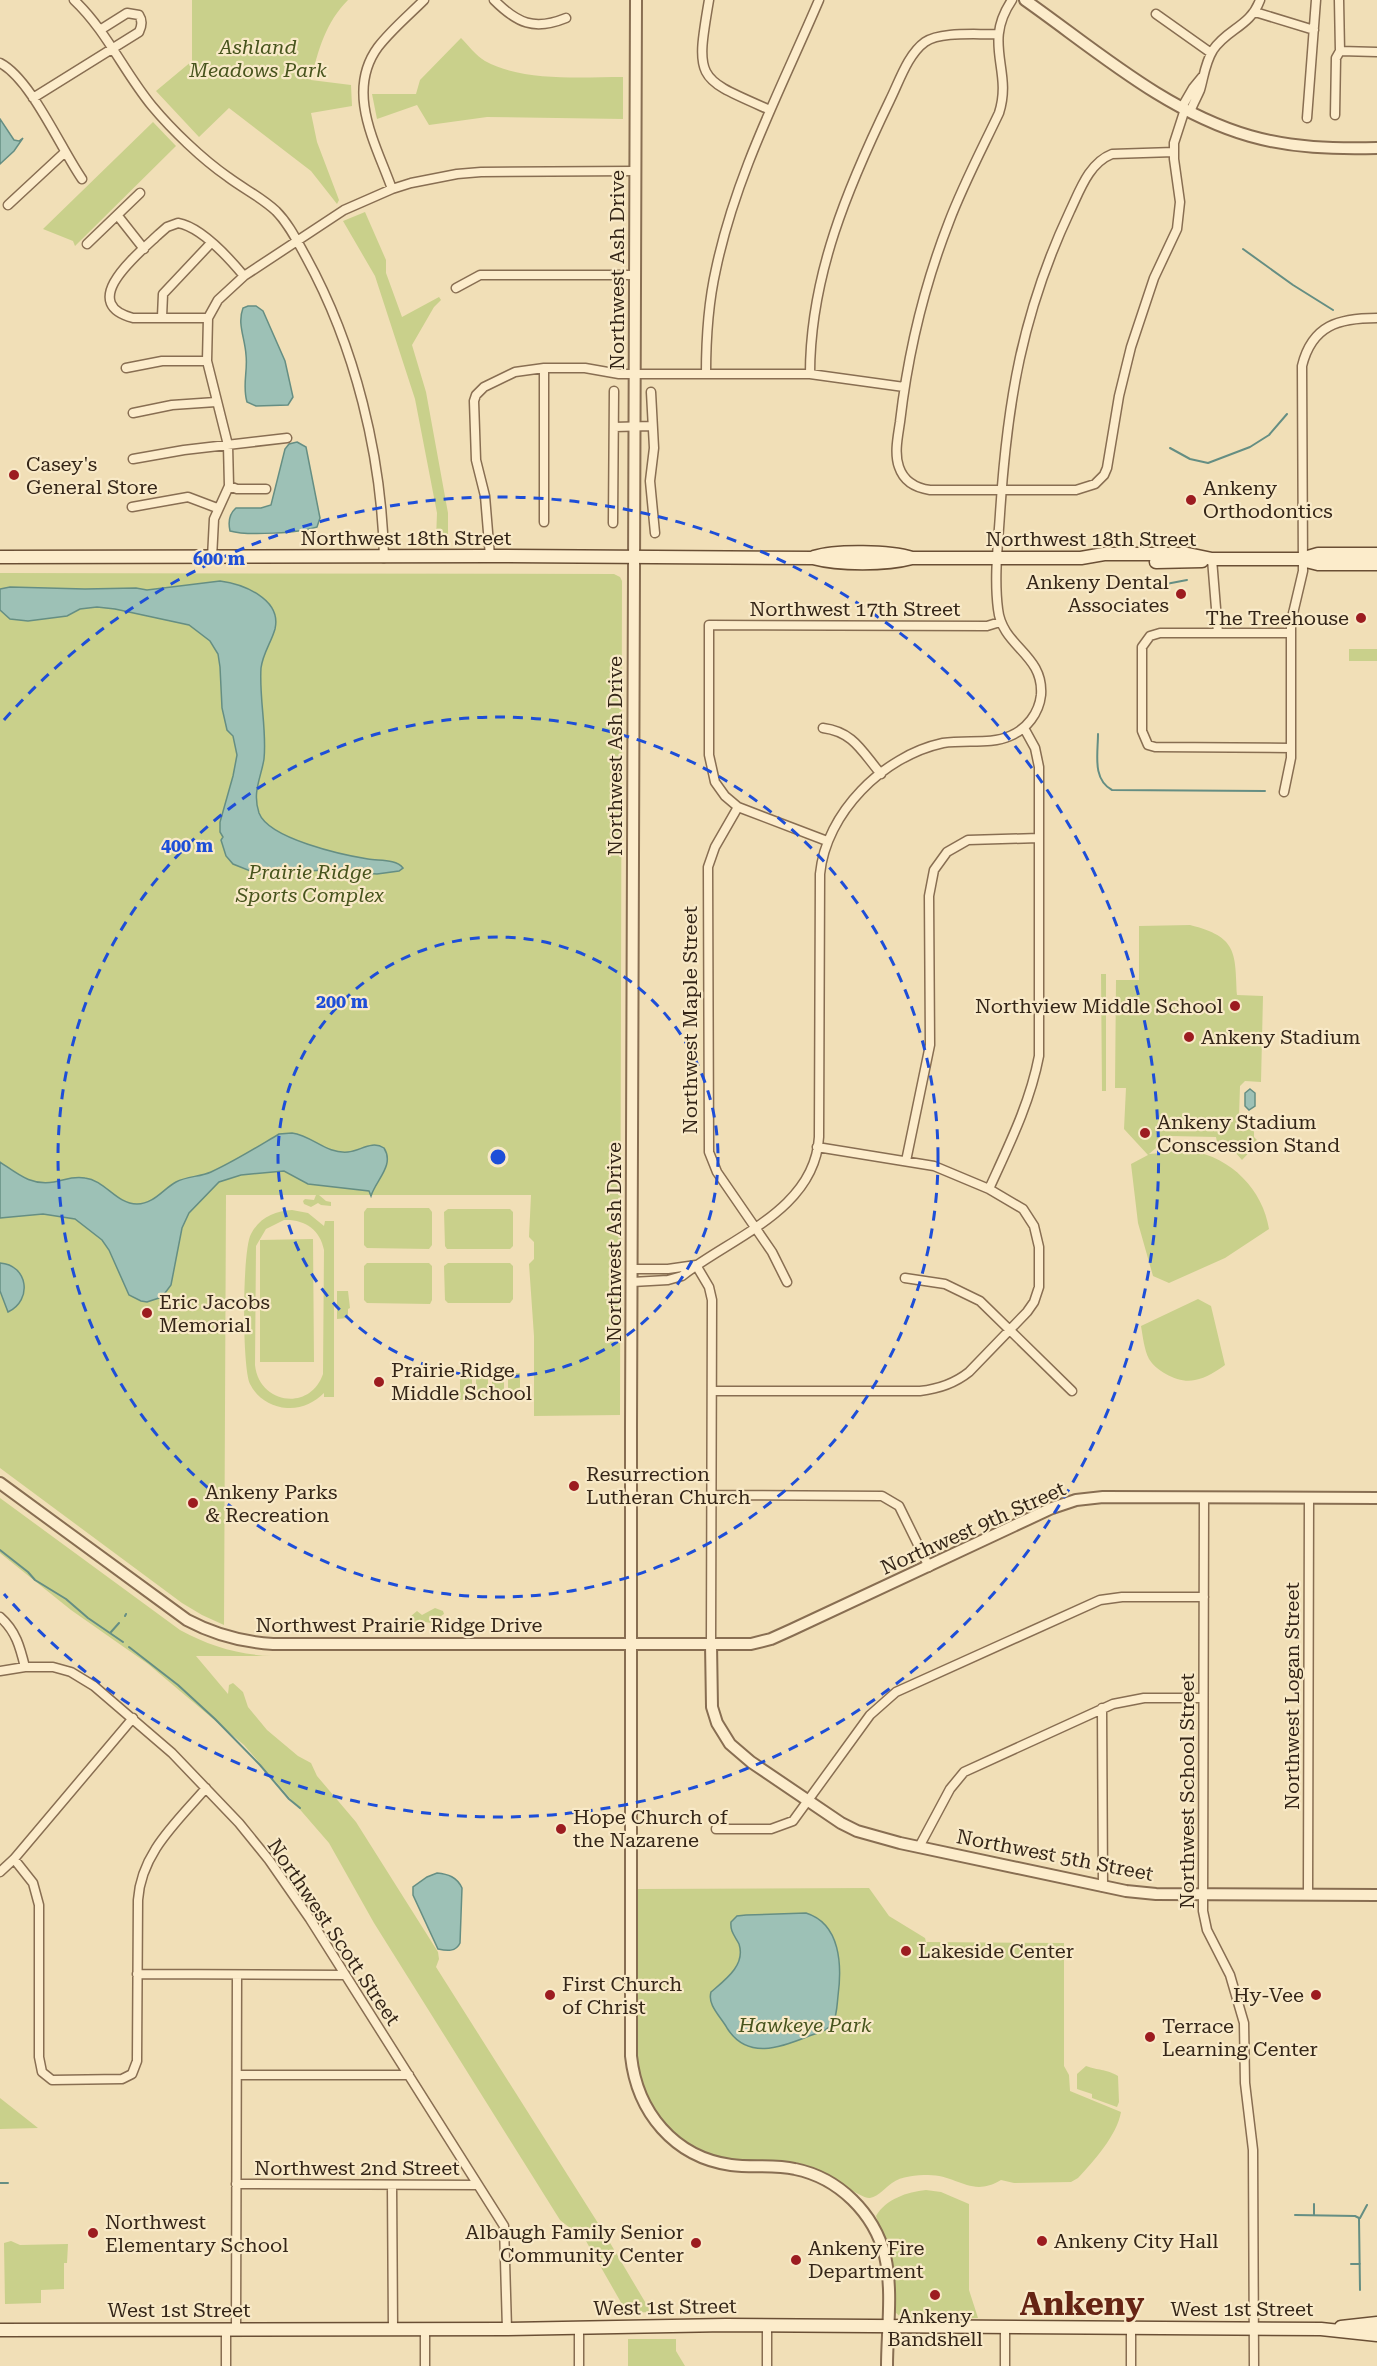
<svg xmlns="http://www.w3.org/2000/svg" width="1377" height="2366" font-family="'Roboto Serif',serif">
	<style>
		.green { fill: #c9d08b; fill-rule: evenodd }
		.water { fill: #9dc1b6; stroke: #658e83; stroke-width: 1.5 }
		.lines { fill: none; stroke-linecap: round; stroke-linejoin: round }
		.stream { stroke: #658e83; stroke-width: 2 }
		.minor-casing { stroke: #886e52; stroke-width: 11 }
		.tertiary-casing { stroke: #886e52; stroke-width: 14 }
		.secondary-casing { stroke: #6a4f35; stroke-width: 15 }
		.minor { stroke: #fceccb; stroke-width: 8 }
		.tertiary { stroke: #fceccb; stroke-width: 10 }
		.secondary { stroke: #fceccb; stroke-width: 12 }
		.ring { fill: none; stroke: #1d4ed8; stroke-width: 3; stroke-dasharray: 10 8 }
		.poi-dot { fill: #9c1c20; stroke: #f8e9c7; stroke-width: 2 }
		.labels { text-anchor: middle; stroke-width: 4.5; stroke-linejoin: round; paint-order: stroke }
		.park-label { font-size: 20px; font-style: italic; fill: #47541d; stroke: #f8e9c7 }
		.street-label { font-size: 20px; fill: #352618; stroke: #f8e9c7 }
		.poi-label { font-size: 20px; fill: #352618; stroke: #f8e9c7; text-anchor: start }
		.town-label { font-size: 32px; font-weight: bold; fill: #662414; stroke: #f8e9c7 }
		.centre { fill: #1d4ed8; stroke: #f8e9c7; stroke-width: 3 }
		.ring-label { font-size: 18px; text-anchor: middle; font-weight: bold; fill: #1d4ed8; stroke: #f8e9c7; stroke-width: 4.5; stroke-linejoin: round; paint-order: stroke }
	</style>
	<rect width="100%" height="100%" fill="#f1dfb7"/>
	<!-- green -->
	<path class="green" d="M192,0H348C326,22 318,50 311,80L351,85L352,106L311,113L317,142L339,200L337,204L311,171L229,108L199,137L156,91L192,61Z
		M461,38C468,45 476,56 485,61C523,82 581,77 623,77V119L487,117L429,125L417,105L377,119L372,94H416L420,80Z
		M153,122L176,146L75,246L73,241L43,229Z
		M365,212L386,260V273L402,317L439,297L441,300L434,307L412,345L426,392L448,513V540H436L437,513L415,399L375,276L343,221Z
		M0,573L614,574L620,577L622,581L620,1415L534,1416V1336L529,1264L534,1259V1242L529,1237L531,1195H319L326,1201L331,1202V1206L321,1205L318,1203L311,1207L304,1204L303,1201L305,1199L314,1200L316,1195H226L224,1625L202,1615L182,1603L0,1468Z
		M1349,649H1377V661H1349Z
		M1190,925C1238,937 1235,953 1237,995L1263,996L1261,1082L1245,1081L1240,1086L1239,1116L1254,1127V1137L1259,1142L1242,1160L1235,1152L1219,1153L1216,1137L1170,1136L1149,1154C1163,1153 1177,1149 1191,1151C1231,1157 1263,1190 1269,1229L1225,1258L1169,1283L1153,1276L1138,1223L1131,1164L1148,1155L1124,1129L1126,1088H1115L1116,980H1139V926Z
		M1101,974H1106V1091H1102Z
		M367,1208H429L432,1212V1245L429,1249L367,1248L364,1245V1212Z
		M448,1209H510L513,1212V1246L510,1249H447L445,1246L444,1212Z
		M292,1210L308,1213L324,1226L325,1221H334V1397H324V1393C314,1403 301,1409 287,1408C271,1407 257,1398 250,1384C242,1368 242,1250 251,1234C260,1217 275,1211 292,1210ZM284,1220C304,1219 320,1229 324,1250L323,1374C310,1412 259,1404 255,1365L256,1246L266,1229Z
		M313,1239L314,1362H260V1240Z
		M367,1263H429L432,1266V1300L430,1304L367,1303L364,1300V1266Z
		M448,1263H510L513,1266V1299L510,1303H448L445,1300L444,1266Z
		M337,1291H348L350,1308L348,1309V1318L337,1319Z
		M1198,1299L1211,1306L1225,1365C1217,1371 1206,1378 1195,1380C1180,1384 1157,1372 1149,1359C1144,1349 1143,1337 1141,1326Z
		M476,1373H488V1400H476Z
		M508,1373H520V1400H508Z
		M460,1374H472V1400H460Z
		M492,1374H504V1400H492Z
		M0,1498L180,1630C209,1646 239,1655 272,1656H196L228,1694L229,1685L233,1683L243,1692L248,1707L267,1730L298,1756L311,1763L317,1776L356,1822L438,1952L439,1959L436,1967L603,2231L651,2312L627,2313L586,2241L560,2220L374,1923L329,1843L244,1745L148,1664L71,1610L0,1553Z
		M435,1608L443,1611L444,1614L431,1623L425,1622L418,1629L409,1621L411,1616L417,1611L422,1615Z
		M869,1888L889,1916L925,1938L926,1942L1064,1943V2066L1069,2075L1070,2091L1121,2112C1117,2135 1094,2161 1078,2178L1071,2182L1014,2183L1001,2180C971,2198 958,2175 928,2175C917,2175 901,2176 892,2183C886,2187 879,2196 870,2198C863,2200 823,2171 811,2167C786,2157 760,2163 734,2160C695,2157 658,2127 643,2092C638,2079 637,2065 635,2051L636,1889Z
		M1086,2066C1099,2071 1104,2068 1118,2076L1119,2102L1117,2107L1092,2098V2094L1077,2089V2074Z
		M0,2098L38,2128L0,2129Z
		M926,2190L941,2192L969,2204V2290L978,2318L903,2319L895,2312L891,2259L876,2216C886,2199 907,2192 926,2190Z
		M11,2241L20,2245L68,2244L67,2263H64V2289L41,2290V2303L5,2304L4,2243Z
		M628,2339H676V2351L685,2366H628Z"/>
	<!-- water -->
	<path class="water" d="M0,119L14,140L19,141L23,138L14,151L0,164Z
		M248,306H256L263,311L285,361L293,397L288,405L256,406L247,402C242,385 248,371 246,355C245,338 237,324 243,308Z
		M297,442L306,447L320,518L317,527C301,533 247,536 230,531C228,522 229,514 236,508H261L271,505L285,449L289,444Z
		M220,581C243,584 282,599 275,629C271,643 263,653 261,668C259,698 267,730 264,759C261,778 252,792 259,813C269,839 343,855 368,859C379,861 396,859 403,868L399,871L377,874L325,870L258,874L233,864L226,856L221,840L223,837L220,832V822L233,776L237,755L233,736L227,730L222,708L220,667L218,654L210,641L189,625L115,609L97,607L80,609L67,616L28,621L10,619L0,610V589L10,587L85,589L136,588L147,590Z
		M1250,1089L1255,1093V1106L1249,1110L1245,1106V1093Z
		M292,1133C313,1136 326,1154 348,1152C360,1151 372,1140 384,1148C395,1165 376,1180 371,1196L369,1191L308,1184L284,1171L241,1175L219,1182L189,1213L182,1228L171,1285L162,1297L147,1302L141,1301L129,1295L109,1250L102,1240L75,1219L43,1214L0,1218V1162C18,1174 31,1186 54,1182C66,1180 71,1176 85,1178C105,1180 116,1204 137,1204C154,1204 163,1189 176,1182C187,1176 200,1177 211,1172C235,1161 257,1147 279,1134Z
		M0,1263C28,1265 33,1300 8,1312L0,1291Z
		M437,1873C448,1874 457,1877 462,1888L460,1943C456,1952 447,1951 438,1949L413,1895V1887L427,1877Z
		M806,1913C841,1924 842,1966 838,1996C837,2005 837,2015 833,2023C828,2031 817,2033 809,2036C780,2048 747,2060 727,2028C721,2017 707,2005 711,1992C725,1980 746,1965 739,1944C735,1936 730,1932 731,1922L737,1916L746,1915Z"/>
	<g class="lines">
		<!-- stream -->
		<path class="stream" d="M1243,249L1293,285L1333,310
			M1170,448L1190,459L1208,463L1250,447L1269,435L1287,414
			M1166,584L1187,580
			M1098,734C1098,754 1092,779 1112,790L1265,791
			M0,1550L28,1572L35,1580L66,1599L88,1618L123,1642
			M125,1616L126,1614
			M111,1632L119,1623
			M129,1647L178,1685L215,1719L260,1765L289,1799L300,1808
			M0,2183H8
			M1314,2214V2204
			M1295,2215L1355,2216L1359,2218L1360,2290
			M1360,2218L1367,2205
			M1351,2264H1360"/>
		<!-- minor casing -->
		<g class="minor-casing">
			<path id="minor" d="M74,0C106,30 124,72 152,106C172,130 202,159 228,177C244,189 261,197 276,211C289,224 297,241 306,257C355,346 382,456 384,558
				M494,0C517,23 534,31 566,18
				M709,0C695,81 697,78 770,110
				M1012,0C982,44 1013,70 999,113C982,149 963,185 949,222C924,286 908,353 900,422C898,436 894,453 899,467C904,482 916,488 930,490H1076L1095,484L1104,475L1107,468L1119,396L1131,347L1154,278L1177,229L1180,202L1174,159V143L1185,109
				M1255,12L1314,30
				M1156,14L1211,53
				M1340,51L1377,52
				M0,63C31,79 61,149 82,179
				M33,98L139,32C142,26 143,21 139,15L127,13L100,30
				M1182,107L1193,88L1202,77
				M1190,112C1193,104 1197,97 1200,90C1204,76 1205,63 1213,50C1228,28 1250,27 1260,0
				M1335,115L1336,58L1340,51L1339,0
				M1307,118L1316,0
				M392,189C376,144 345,92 378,47C391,30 409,15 424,0
				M8,205L64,153
				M118,216L144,249
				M87,244L140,193
				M456,288L480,275H635
				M162,317L163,294L211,243
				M208,318H133C76,303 139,253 159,234L167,227L178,223C201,227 229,258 244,276
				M126,368L162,361H207
				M706,374C706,339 708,304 716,269C736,174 781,89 819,0
				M810,374C810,276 848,187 890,100C899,82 908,54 925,42C941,31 978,35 997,34
				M651,392L654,448L650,481L655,533
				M133,413L172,405L216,402
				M614,427L652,426
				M133,459L184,450L287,438
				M229,486L237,489H266
				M132,507L188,497L217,508
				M544,522V368
				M613,523L614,391
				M490,556L485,496L476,460L474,401L476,395L484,387L515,372L544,368H585L619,374H810L904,387
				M212,558L214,519L229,486L228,445L207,361L208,318L218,300L244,276L344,210L392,189L411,183L457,174L481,172L635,171
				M1212,559L1218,633
				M1291,633H1160L1150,636L1142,647V731L1148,745L1155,747L1291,748
				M823,728C854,732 862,752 881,774
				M1284,792L1291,758V622L1303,571L1302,366C1312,325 1339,318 1377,318
				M738,807L715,847L708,867L709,1152L717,1172L772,1252L787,1282
				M827,841L738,807L725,796L715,782L709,755V625L987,626L1000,622
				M906,1161L930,1045L929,896L934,870L947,852L968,840L1039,838
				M989,1189C1009,1145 1030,1103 1039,1056V767L1035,748L1024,728
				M696,1265L709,1287L712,1300L711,1644
				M632,1269H668L696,1265
				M905,1278L945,1284L980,1301L1072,1391
				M632,1282L668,1280L682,1276C730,1238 815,1210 819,1137L820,874C826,813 883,756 943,743C965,739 990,745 1010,736C1027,729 1039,713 1041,695C1044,654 1002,647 998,609C994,578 998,545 1000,514C1007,403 1022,313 1070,211C1080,190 1089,163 1112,154L1174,152
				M712,1391H920C938,1389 954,1384 969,1372L1027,1312L1034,1302L1039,1287V1247L1034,1226L1023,1209L989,1189L934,1166L817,1147
				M711,1495L882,1496L899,1506L929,1567
				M1204,1497L1203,1911L1207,1930L1230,1975L1244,2023L1245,2083L1253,2150L1254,2366
				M0,1617C16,1631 20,1647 25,1667
				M0,1671L25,1667H53L71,1672L94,1686L172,1753L239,1823L269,1860L310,1919L504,2226L507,2329
				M1102,1708L1103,1887
				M716,1829H771L793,1821L870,1715L896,1692L1100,1600L1122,1597H1204
				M919,1847L950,1789L964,1772L1113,1704L1144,1698H1203
				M14,1859L33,1883L39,1905V2057L42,2072L52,2080L122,2079L132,2074L137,2061L138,1900C141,1853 177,1822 206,1788
				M0,1872L14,1859L133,1718
				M1308,1894L1309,1498
				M137,1974L345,1975
				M237,2075H409
				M236,2184L478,2185
				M392,2185L393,2329
				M1131,2327V2366
				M579,2328V2366
				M425,2329V2366
				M236,2330L237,1975
				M226,2366V2330
				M767,2366V2326
				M1005,2366V2327"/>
		</g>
		<!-- tertiary casing -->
		<g class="tertiary-casing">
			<path id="tertiary" d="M636,0L631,1428V2056C637,2112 674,2157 731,2165C752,2168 774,2164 795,2169C839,2178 874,2213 885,2256C893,2291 887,2331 887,2366
				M1025,0C1096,50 1166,112 1250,136C1292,148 1334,149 1377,148
				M0,1483L187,1620C215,1635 242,1642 273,1644H751L771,1639L791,1630L1052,1508L1076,1500L1103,1497L1377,1498
				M711,1644L712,1707L717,1723L730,1744L751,1762L841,1823L857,1831L900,1843L1126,1891L1156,1894L1377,1895"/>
		</g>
		<!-- secondary casing -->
		<g class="secondary-casing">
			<path id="secondary" d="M0,557L490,556L813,558C839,565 886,565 912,558H1081L1104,554H1188L1212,559H1301L1318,554H1377
				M814,557C836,550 890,551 912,558
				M1302,560L1318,564H1377
				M1156,562L1202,561
				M1341,2327L1377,2323
				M0,2330L507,2329L726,2325L1321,2329L1377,2335"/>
		</g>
		<!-- minor -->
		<use href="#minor" class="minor"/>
		<!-- tertiary -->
		<use href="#tertiary" class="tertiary"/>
		<!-- secondary -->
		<use href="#secondary" class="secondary"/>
	</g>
	<!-- distance rings -->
	<g class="ring">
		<circle cx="498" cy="1157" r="220"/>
		<circle cx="498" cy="1157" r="440"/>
		<path d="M4 720A660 660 0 1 1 4 1594"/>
	</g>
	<!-- markers -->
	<g class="poi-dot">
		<circle cx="14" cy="475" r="6"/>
		<circle cx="1191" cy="500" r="6"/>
		<circle cx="1181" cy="594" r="6"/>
		<circle cx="1361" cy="618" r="6"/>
		<circle cx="1235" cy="1006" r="6"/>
		<circle cx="1189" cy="1037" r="6"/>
		<circle cx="1145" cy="1133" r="6"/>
		<circle cx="147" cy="1313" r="6"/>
		<circle cx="379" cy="1382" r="6"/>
		<circle cx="574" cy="1486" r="6"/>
		<circle cx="193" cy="1503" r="6"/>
		<circle cx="561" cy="1829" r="6"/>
		<circle cx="906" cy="1951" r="6"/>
		<circle cx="550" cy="1995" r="6"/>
		<circle cx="1316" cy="1995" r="6"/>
		<circle cx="1150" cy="2037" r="6"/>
		<circle cx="93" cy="2233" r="6"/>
		<circle cx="1042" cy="2241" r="6"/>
		<circle cx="696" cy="2243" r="6"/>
		<circle cx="796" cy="2260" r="6"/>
		<circle cx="935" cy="2295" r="6"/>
	</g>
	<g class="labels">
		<!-- park labels -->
		<g class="park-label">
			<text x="258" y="54">Ashland<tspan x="258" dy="23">Meadows Park</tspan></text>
			<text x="310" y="879">Prairie Ridge<tspan x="310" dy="23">Sports Complex</tspan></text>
			<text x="805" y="2032">Hawkeye Park</text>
		</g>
		<!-- street labels -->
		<g class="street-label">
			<text transform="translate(617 270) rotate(-90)" y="7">Northwest Ash Drive</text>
			<text x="406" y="545">Northwest 18th Street</text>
			<text x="1091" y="546">Northwest 18th Street</text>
			<text x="855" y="616">Northwest 17th Street</text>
			<text transform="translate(615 756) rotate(-90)" y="7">Northwest Ash Drive</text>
			<text transform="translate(690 1020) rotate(-90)" y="7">Northwest Maple Street</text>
			<text transform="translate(614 1242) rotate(-90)" y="7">Northwest Ash Drive</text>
			<text transform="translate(973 1528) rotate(-24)" y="7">Northwest 9th Street</text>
			<text x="399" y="1632">Northwest Prairie Ridge Drive</text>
			<text transform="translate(1292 1696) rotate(-90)" y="7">Northwest Logan Street</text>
			<text transform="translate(1187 1791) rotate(-90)" y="7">Northwest School Street</text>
			<text transform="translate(1055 1855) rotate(11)" y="7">Northwest 5th Street</text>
			<text transform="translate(334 1932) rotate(56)" y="7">Northwest Scott Street</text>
			<text x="357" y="2175">Northwest 2nd Street</text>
			<text transform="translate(665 2307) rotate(-1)" y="7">West 1st Street</text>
			<text x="1242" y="2316">West 1st Street</text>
			<text x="179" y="2317">West 1st Street</text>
		</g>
		<!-- poi labels -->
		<g class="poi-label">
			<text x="26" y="471">Casey's<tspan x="26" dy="23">General Store</tspan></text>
			<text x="1203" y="495">Ankeny<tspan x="1203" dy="23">Orthodontics</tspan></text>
			<text x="1169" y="589" text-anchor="end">Ankeny Dental<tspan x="1169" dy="23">Associates</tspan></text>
			<text x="1349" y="625" text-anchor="end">The Treehouse</text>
			<text x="1223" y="1013" text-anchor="end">Northview Middle School</text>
			<text x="1201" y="1044">Ankeny Stadium</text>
			<text x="1157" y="1129">Ankeny Stadium<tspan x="1157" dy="23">Conscession Stand</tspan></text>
			<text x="159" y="1309">Eric Jacobs<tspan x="159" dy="23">Memorial</tspan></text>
			<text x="391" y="1377">Prairie Ridge<tspan x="391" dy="23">Middle School</tspan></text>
			<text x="586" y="1481">Resurrection<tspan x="586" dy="23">Lutheran Church</tspan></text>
			<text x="205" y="1499">Ankeny Parks<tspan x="205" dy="23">&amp; Recreation</tspan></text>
			<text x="573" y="1824">Hope Church of<tspan x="573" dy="23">the Nazarene</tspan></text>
			<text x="918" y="1958">Lakeside Center</text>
			<text x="562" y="1991">First Church<tspan x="562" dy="23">of Christ</tspan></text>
			<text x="1304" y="2002" text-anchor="end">Hy-Vee</text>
			<text x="1162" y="2033">Terrace<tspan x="1162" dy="23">Learning Center</tspan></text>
			<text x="105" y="2229">Northwest<tspan x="105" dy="23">Elementary School</tspan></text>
			<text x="684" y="2239" text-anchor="end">Albaugh Family Senior<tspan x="684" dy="23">Community Center</tspan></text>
			<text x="1054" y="2248">Ankeny City Hall</text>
			<text x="808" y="2255">Ankeny Fire<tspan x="808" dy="23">Department</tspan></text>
			<text x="935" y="2323" text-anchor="middle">Ankeny<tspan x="935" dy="23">Bandshell</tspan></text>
		</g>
		<!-- town labels -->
		<g class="town-label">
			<text x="1082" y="2315">Ankeny</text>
		</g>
	</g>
	<circle cx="498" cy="1157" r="9" class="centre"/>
	<g class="ring-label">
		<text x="219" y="565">600 m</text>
		<text x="187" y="852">400 m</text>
		<text x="342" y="1008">200 m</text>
	</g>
</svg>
